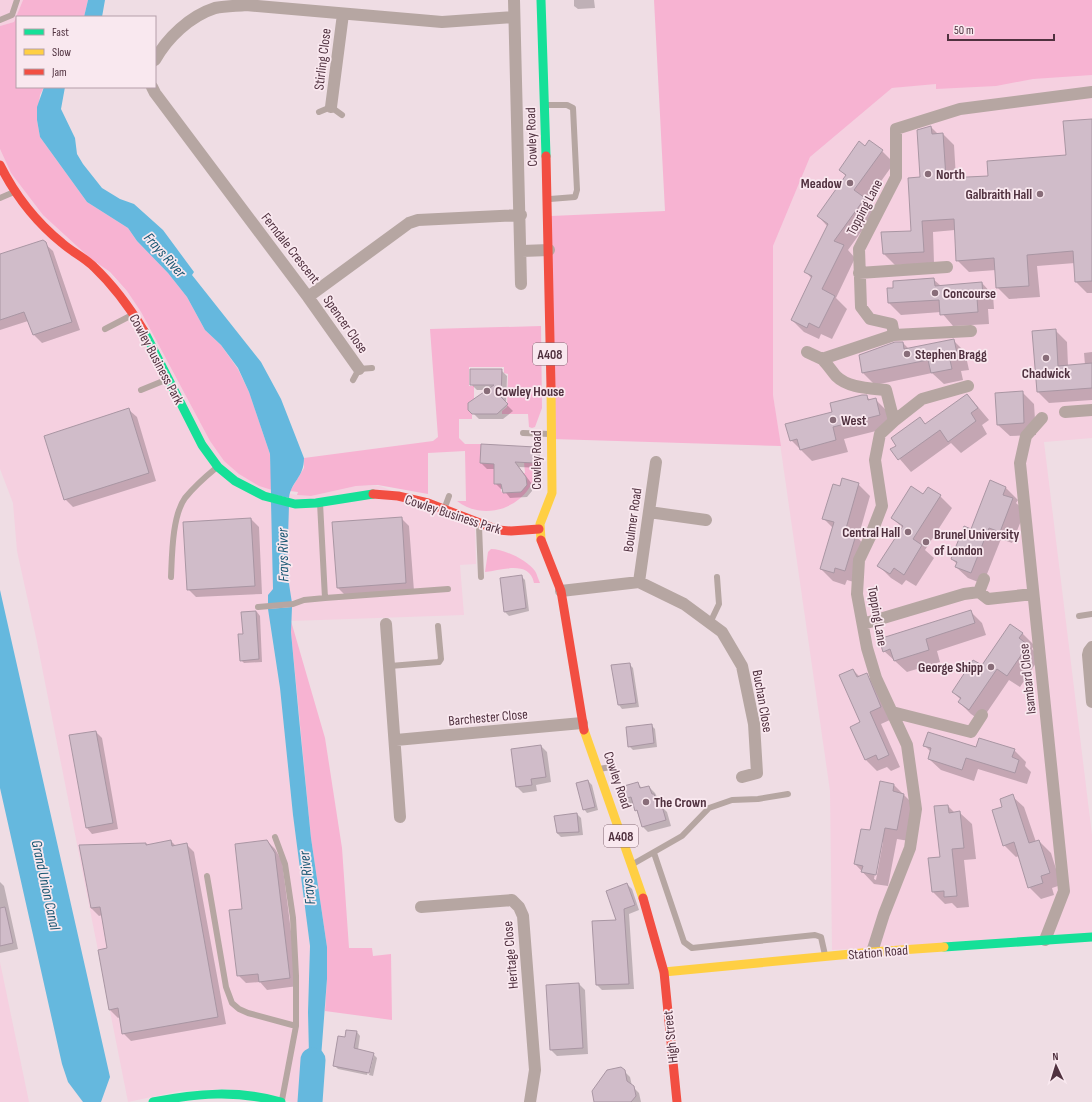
<svg xmlns="http://www.w3.org/2000/svg" width="1092" height="1102" font-family="'Sofia Sans Condensed',sans-serif">
	<style>
		.built { fill: #f5d0e0 }
		.green { fill: #f7b3d2 }
		.water { fill: #65b8de }
		.shadow { fill: #0003; fill-rule: evenodd }
		.lines { fill: none; stroke-linecap: round; stroke-linejoin: round }
		.river { stroke: #65b8de; stroke-width: 25 }
		.building { fill: #d0bcc9; stroke: #a996a3 }
		.lane { stroke: #b6a6a2; stroke-width: 6 }
		.street { stroke: #b6a6a2; stroke-width: 12 }
		.fast { stroke: #16e098; stroke-width: 9 }
		.slow { stroke: #ffcf43; stroke-width: 9 }
		.jam { stroke: #f24e42; stroke-width: 9 }
		.poi-dot { fill: #886d79; stroke: #f9e8ef; stroke-width: 1.5 }
		.labels { text-anchor: middle; stroke-width: 3.5; stroke-linejoin: round; paint-order: stroke }
		.shield { fill: #f9e8ef; stroke: #836874; stroke-width: 1 }
		.shield-label { font-size: 13px; font-weight: bold; fill: #50313f }
		.street-label { font-size: 14px; fill: #50313f; stroke: #f9e8ef }
		.poi-label { font-size: 14px; font-weight: bold; fill: #50313f; stroke: #f9e8ef; text-anchor: start }
		.water-label { font-size: 15px; font-style: italic; fill: #175672; stroke: #f9e8ef }
	</style>
	<rect width="100%" height="100%" fill="#efdde4"/>
	<!-- built -->
	<path class="built" d="M0,0H23L14,22L0,26Z
		M1092,66V438L1044,442L1092,835V936L832,950L830,791L773,395V246L810,157L892,88Z
		M0,149L11,173L127,291L141,312L210,441L224,461L272,490L297,495L311,496L356,486H380L475,524L476,564L460,565L464,615L291,621L270,624L280,688L293,815L310,946L308,1012L309,1056L302,1102H292L228,1089L180,1091L128,1102L37,642L17,551L13,503L0,469Z
		M0,962L29,1102H0Z"/>
	<!-- green -->
	<path class="green" d="M23,0H88L84,17H17V87H44L40,95L37,120L40,137L87,202L128,228L137,241L168,273L187,297L205,330L221,345L238,369L249,392L270,454L272,490L259,486L239,474L224,461L210,441L141,312L127,291L110,272L90,258L43,215L11,173L0,149V26L14,22Z
		M654,0H1092V75L1033,79L996,86L936,89V84L892,88L810,157L773,246V395L781,446L552,439L551,216L665,211Z
		M541,326L542,408L535,427L532,428L529,427L528,414H502V411L507,407L508,374L504,373V367H469V386H474V399L468,403V410L472,414V419H459V438L465,444H481L502,464L501,481L494,480V483L501,484V491L503,493L521,491L527,485L526,477L523,473H525L524,462L537,463C536,503 488,525 457,501H466L465,451L428,453V494L378,485L356,486L311,496L297,495L298,492L290,491L304,468V458L433,441L438,437L430,329Z
		M491,549C504,549 527,560 535,571C537,574 538,579 540,583H534C529,560 503,570 485,572L488,552Z
		M291,621L325,738L342,848L349,948H372L373,956L391,954L392,1020L325,1011L327,979V947L311,838L291,632Z"/>
	<!-- water -->
	<path class="water" d="M88,0H105L102,17H84Z
		M44,87H65L61,109L75,138L77,154L83,164L102,188L120,199L134,204L163,230L194,272L192,275L261,362L281,399L304,458C304,478 291,481 289,498L271,494L270,454L249,392L238,368L221,345L205,330L187,297L168,273L137,241L128,228L87,202L40,137L37,120V107Z
		M271,502L289,505L287,571L292,603L268,605V595L273,589Z
		M0,590L110,1077L101,1102H83L68,1082L62,1064L0,788Z
		M292,607L291,632L299,718L311,838L327,947V979L318,1097L303,1093L309,1056L308,1012L310,946L293,815L280,688L268,609Z"/>
	<!-- shadow -->
	<path class="shadow" d="M574,0H594L595,8L578,9L574,6Z
		M1092,120V293H1087L1076,282L1075,263L1037,266L1040,297L1009,299L997,287L996,270L969,272L957,260L955,230L933,232L934,263L895,265L884,254L913,231L931,127L938,134H943L954,145L956,178L989,177L1067,156Z
		M882,151L894,163L867,201L876,211L848,250L855,258L836,298L847,309L832,339L821,334L819,339L804,332L792,320L812,279L806,272L828,227L818,216L846,176L840,170Z
		M42,241L53,251L80,330L42,343L34,335L28,321L0,330V280Z
		M933,279L941,286L982,283L993,295L994,309H988L989,324L953,326L941,312L901,315L889,303L888,289Z
		M1055,330L1067,342L1068,366L1085,365L1084,353L1092,352V400L1049,403L1038,392Z
		M953,340L965,352L969,370L961,371L963,380L944,384L932,373L875,385L863,373L860,355L903,343L909,349Z
		M501,370L507,376L506,404L513,411L503,419H479L469,409L488,390H477L471,384Z
		M1022,392L1034,404L1036,435L1010,436L998,425Z
		M968,395L989,420L982,425L987,434L961,453L951,443L911,472L892,450L897,446L920,418L926,425Z
		M866,396L870,400L875,399L887,411L892,427L844,439L848,452L812,461L791,440L833,412Z
		M129,410L137,417L156,481L73,507L65,499Z
		M535,448L540,454V468L519,467L532,484V491L527,497L510,498L503,489H501L495,483V469H487L481,463Z
		M858,484L870,496L858,538L867,548L857,583L847,580L845,585L833,581L821,569L833,528L824,519L841,488Z
		M1006,488L1018,500L1016,503L1025,511L1012,543L1001,539L983,584L968,578L956,567L957,564L952,559L972,530Z
		M923,495L940,496L952,508L925,550L934,558L916,586L906,580L902,585L891,578L879,566L903,528L892,518Z
		M401,518L409,526L414,591L346,596L338,588Z
		M251,519L259,527L262,594L196,597L188,589Z
		M521,576L525,580L529,611L509,616L505,612L501,579Z
		M970,611L982,623L986,635L937,651L940,662L907,672L884,651Z
		M257,612L260,616L262,662L244,663L241,660L244,634L242,613Z
		M1022,633L1034,645L1032,649L1040,657L1020,687L1009,680L981,721L971,714L959,702L961,700L953,692Z
		M629,664L633,668L639,707L622,709L619,705Z
		M853,670L860,677L866,675L878,686L892,719L881,724L900,767L891,771L887,767L877,771L865,759Z
		M651,725L655,729L657,747L633,750L629,746Z
		M96,732L102,738L118,829L92,834L87,828Z
		M541,746L547,752L551,782L536,785L537,791L523,793L517,787Z
		M925,746L1014,750L1026,762L1025,766L1031,772L1027,784L978,769L974,781L941,770L929,759L931,752Z
		M588,781L592,785L598,810L587,813L584,809Z
		M638,784L643,789L649,787L655,793L662,807L667,812L671,826L648,832L642,826L634,803L627,805L621,799Z
		M894,785L916,807L909,841L897,839L888,886L874,884L855,864ZM881,842H883L876,880L874,879Z
		M1012,796L1024,807L1036,842L1039,841L1051,853L1061,885L1052,888L1054,895L1041,899L1029,887L1019,856L1016,857L1004,845L1003,807Z
		M948,806L955,813H960L972,824L976,859L964,860L969,907L957,908L952,903L945,904L933,892L929,859L941,857Z
		M577,814L581,818L583,835L561,837L557,833Z
		M171,841L176,846L186,844L194,852L226,1024L131,1041L123,1033L120,1017L118,1018L110,1010L99,951L108,949L102,915L99,916L91,908L146,844L148,845Z
		M267,841L275,849L282,861L298,986L267,990L260,982L246,983L238,975L244,909Z
		M0,882L4,886L18,949L0,953Z
		M627,884L632,889L639,910L629,914L634,989L602,990L597,985L593,922L618,920Z
		M579,984L585,990L588,1054L557,1056L551,1050Z
		M357,1032L360,1036L358,1050L373,1054L377,1058L373,1076L369,1075L374,1055H372L367,1075L338,1069L334,1065L346,1038Z
		M624,1071L630,1077L632,1086L639,1093L641,1102H595Z"/>
	<g class="lines">
		<!-- river -->
		<path class="river" d="M310,1102L313,1060"/>
	</g>
	<!-- building -->
	<path class="building" d="M1092,119V281L1075,282L1073,251L1027,255L1029,286L996,288L994,258L956,261L954,219L922,221L924,252L883,254L881,232L911,231L908,178L920,177L917,130L931,126L932,134L943,133L946,178L988,176L987,161L1066,155L1063,121Z
		M869,140L883,150L854,190L865,198L834,241L844,245L822,289L835,296L819,328L809,323L807,328L791,320L812,276L804,272L828,224L817,216L846,175L839,170L859,141L865,146Z
		M43,240L46,242L72,322L33,335L24,312L0,320V254Z
		M934,278L935,286L982,282L983,297L977,298L978,312L940,315L939,300L888,303L887,288H893V281Z
		M1056,329L1058,366L1092,363V388L1037,392L1032,331Z
		M954,339L958,358L950,360L952,369L931,373L928,360L862,373L859,355L895,342H903L904,349Z
		M470,369H502L501,397L508,404L497,414H472L468,410V403L494,385H470Z
		M1023,391L1024,423L997,425L995,393Z
		M967,394L978,408L971,413L976,421L948,442L940,430L898,460L890,449L896,446L891,438L920,417L925,424Z
		M862,395H867L868,400L876,398L880,415L833,427L836,440L800,450L797,439L790,441L785,424L832,412L830,403Z
		M129,408L149,473L64,500L44,436Z
		M481,444L535,447L534,463L515,462L526,477L527,485L521,492L503,493L501,484H494V464L480,463Z
		M842,478L859,483L845,532L856,535L845,571L835,568L834,573L820,569L834,522L822,519L833,484L840,486Z
		M990,480L1006,487L1003,495L1013,498L1000,532L989,528L971,573L955,567L957,562L951,559L964,526L971,529Z
		M911,486L923,494L928,487L941,495L913,539L922,545L904,575L894,568L890,574L877,566L903,526L891,518Z
		M402,517L406,583L337,588L332,522Z
		M251,518L255,586L187,590L183,522Z
		M522,575L526,608L504,612L500,578Z
		M971,610L975,623L926,639L929,650L894,661L890,649L883,652L879,639Z
		M256,611L259,659L240,661L238,634H243L241,612Z
		M1010,624L1023,633L1019,638L1028,645L1007,676L997,669L969,710L958,702L961,698L952,692L973,660L982,665Z
		M630,663L636,703L618,705L611,665Z
		M853,669L857,677L867,673L881,707L870,712L889,755L878,760L876,755L865,760L850,727L860,722L839,675Z
		M652,724L654,743L628,747L626,727Z
		M96,731L113,823L86,828L69,735Z
		M928,732L976,747L979,738L1015,749L1012,757L1019,760L1015,773L966,758L962,770L928,759L931,748L923,746Z
		M541,745L546,777L531,779L532,785L516,787L511,749Z
		M588,780L595,807L583,810L576,783Z
		M880,781L894,784L893,791L904,794L897,830L885,828L876,875L861,872L863,866L854,864L861,829L870,830Z
		M638,782L640,788L649,786L652,794H654L658,806H662L666,820L642,827L637,810L635,811L631,797L620,800L617,788Z
		M1013,794L1029,843L1039,840L1050,873L1041,876L1043,883L1028,888L1014,842L1003,846L992,810L1002,807L1000,799Z
		M948,805L949,813L960,811L964,848L952,849L957,896L944,897V891L932,892L928,858L940,857L934,806Z
		M577,813L579,832L557,833L554,816Z
		M171,840L172,846L187,843L218,1017L122,1034L118,1008L109,1010L98,950L107,948L100,907L91,908L79,845L146,843V845Z
		M267,840L275,853L290,978L259,982L258,974L237,976L229,910L242,909L235,844Z
		M627,883L635,905L624,909L629,984L596,985L592,921L616,920L606,891Z
		M5,907L13,943L0,946V908Z
		M579,983L583,1048L550,1050L546,985Z
		M346,1030L357,1031L354,1048L374,1053L369,1073L333,1066L338,1036L345,1037Z
		M621,1067L625,1070L627,1081L634,1086L636,1096L631,1102H594L592,1091L607,1070Z"/>
	<g class="lines">
		<!-- lane -->
		<path class="lane" d="M0,20L12,15L17,0
			M547,105H567L573,108L577,190L575,197L550,199
			M319,112L331,107L342,115
			M0,198L14,192
			M105,329L132,315
			M353,380L359,369L372,368
			M141,390L168,379
			M523,433L550,434
			M320,503L325,598L448,589
			M445,507L449,496
			M479,526L481,577
			M171,577C172,556 172,516 185,498C194,487 205,477 216,468
			M258,607L293,604L304,600L325,598
			M1079,616L1092,614
			M710,623L719,604L717,577
			M390,666L439,662L441,659L438,626
			M599,769L611,767
			M275,837L285,864L293,918L296,976V1026L282,1100
			M654,853L684,942L692,948L815,935L821,937L825,955
			M633,864L682,836L709,808L732,800L758,799L788,794
			M207,876L226,987L232,1003L239,1009L248,1013L296,1026"/>
		<!-- street -->
		<path class="street" d="M514,0L521,284
			M155,60C167,38 190,16 215,8C225,6 236,6 246,5L442,22L514,17
			M152,87L155,93L308,297L409,223L418,220L521,215
			M331,107L343,14
			M522,251L549,250
			M859,273L947,267
			M308,297L359,369
			M894,335L971,331
			M807,352L822,359
			M1065,412L1092,410
			M1042,418L1026,436L1020,463L1064,891L1045,940
			M894,421L922,399L968,386
			M649,512L706,520
			M639,582L656,462
			M561,591L639,582L684,604L722,632L742,666L754,724L757,773L742,777
			M979,592L988,599L1033,594
			M386,624L400,817
			M863,624L964,594L979,592L984,579
			M1092,647L1089,651L1088,655L1092,702
			M892,712L971,732L982,715
			M396,740L582,723
			M421,907L512,900L519,907L523,916L535,1070L530,1102
			M872,952L884,914L910,848L916,809L907,745L876,678L867,648L857,594L859,560L870,537L882,506L875,460L880,434L894,421L886,390C869,388 848,388 836,376C831,370 828,365 822,359L894,335L892,324L870,319L861,307L859,249L896,177V129L960,109L1092,92"/>
		<!-- fast -->
		<path class="fast" d="M541,0L546,156
			M144,331L202,445L218,467L235,481L264,496L295,504L316,503L373,494
			M944,947L1092,937
			M153,1102C197,1093 238,1090 281,1102"/>
		<!-- slow -->
		<path class="slow" d="M541,540L540,524L552,493L551,387
			M584,730L643,898
			M664,972L872,952L944,947"/>
		<!-- jam -->
		<path class="jam" d="M546,156L551,387
			M0,165C15,195 36,222 62,243C72,252 84,257 94,267C113,285 130,308 144,331
			M373,494L398,496L428,503L498,530L511,531L539,529
			M541,540L561,591L584,730
			M643,898L664,972L677,1102"/>
	</g>
	<!-- markers -->
	<g class="poi-dot">
		<circle cx="928" cy="174" r="4"/>
		<circle cx="850" cy="183" r="4"/>
		<circle cx="1040" cy="194" r="4"/>
		<circle cx="935" cy="293" r="4"/>
		<circle cx="907" cy="354" r="4"/>
		<circle cx="1046" cy="358" r="4"/>
		<circle cx="487" cy="391" r="4"/>
		<circle cx="833" cy="420" r="4"/>
		<circle cx="908" cy="532" r="4"/>
		<circle cx="926" cy="542" r="4"/>
		<circle cx="991" cy="667" r="4"/>
		<circle cx="646" cy="802" r="4"/>
	</g>
	<g class="labels">
		<!-- shield labels -->
		<g class="shield">
			<rect x="533" y="343" width="34" height="22" rx="3"/>
			<rect x="604" y="825" width="34" height="22" rx="3"/>
		</g>
		<g class="shield-label">
			<text x="550" y="359">A408</text>
			<text x="621" y="841">A408</text>
		</g>
		<!-- street labels -->
		<g class="street-label">
			<text transform="translate(322 59) rotate(-83)" y="5">Stirling Close</text>
			<text transform="translate(531 137) rotate(-92)" y="5">Cowley Road</text>
			<text transform="translate(864 207) rotate(-62)" y="5">Topping Lane</text>
			<text transform="translate(291 248) rotate(52)" y="5">Ferndale Crescent</text>
			<text transform="translate(346 324) rotate(55)" y="5">Spencer Close</text>
			<text transform="translate(157 359) rotate(62)" y="5">Cowley Business Park</text>
			<text transform="translate(536 460) rotate(-90)" y="5">Cowley Road</text>
			<text transform="translate(453 514) rotate(18)" y="5">Cowley Business Park</text>
			<text transform="translate(632 520) rotate(-82)" y="5">Boulmer Road</text>
			<text transform="translate(878 616) rotate(80)" y="5">Topping Lane</text>
			<text transform="translate(1027 679) rotate(-96)" y="5">Isambard Close</text>
			<text transform="translate(763 701) rotate(80)" y="5">Buchan Close</text>
			<text transform="translate(488 717) rotate(-5)" y="5">Barchester Close</text>
			<text transform="translate(618 780) rotate(71)" y="5">Cowley Road</text>
			<text transform="translate(878 952) rotate(-5)" y="5">Station Road</text>
			<text transform="translate(510 955) rotate(-95)" y="5">Heritage Close</text>
			<text transform="translate(670 1037) rotate(-96)" y="5">High Street</text>
		</g>
		<!-- poi labels -->
		<g class="poi-label">
			<text x="936" y="179">North</text>
			<text x="842" y="188" text-anchor="end">Meadow</text>
			<text x="1032" y="199" text-anchor="end">Galbraith Hall</text>
			<text x="943" y="298">Concourse</text>
			<text x="915" y="359">Stephen Bragg</text>
			<text x="1046" y="378" text-anchor="middle">Chadwick</text>
			<text x="495" y="396">Cowley House</text>
			<text x="841" y="425">West</text>
			<text x="900" y="537" text-anchor="end">Central Hall</text>
			<text x="934" y="539">Brunel University<tspan x="934" dy="16">of London</tspan></text>
			<text x="983" y="672" text-anchor="end">George Shipp</text>
			<text x="654" y="807">The Crown</text>
		</g>
		<!-- water labels -->
		<g class="water-label">
			<text transform="translate(165 255) rotate(48)" y="5">Frays River</text>
			<text transform="translate(283 555) rotate(-91)" y="5">Frays River</text>
			<text transform="translate(307 878) rotate(-97)" y="5">Frays River</text>
			<text transform="translate(46 885) rotate(78)" y="5">Grand Union Canal</text>
		</g>
	</g>
	<!-- legend -->
	<rect x="16" y="16" width="140" height="72" fill="#f9e8ef" stroke="#b59fa9"/>
	<rect x="24" y="29" width="20" height="6" fill="#16e098" stroke="#b59fa9"/>
	<text x="52" y="36" font-size="12" fill="#50313f">Fast</text>
	<rect x="24" y="49" width="20" height="6" fill="#ffcf43" stroke="#b59fa9"/>
	<text x="52" y="56" font-size="12" fill="#50313f">Slow</text>
	<rect x="24" y="69" width="20" height="6" fill="#f24e42" stroke="#b59fa9"/>
	<text x="52" y="76" font-size="12" fill="#50313f">Jam</text>
	<!-- north arrow -->
	<g transform="translate(1056 1066) rotate(356)" stroke="#f9e8ef" stroke-width="3" paint-order="stroke">
	<path d="M0-3L7 15L0 10L-7 15Z" fill="#50313f"/>
	<text y="-6" font-size="11" font-weight="bold" text-anchor="middle" fill="#50313f">N</text>
	</g>
	<!-- scale -->
	<path d="M948 34v6h106v-6" fill="none" stroke="#50313f" stroke-width="2"/>
	<text x="954" y="34" font-size="12" fill="#50313f" stroke="#f9e8ef" stroke-width="3" paint-order="stroke">50 m</text>
</svg>
